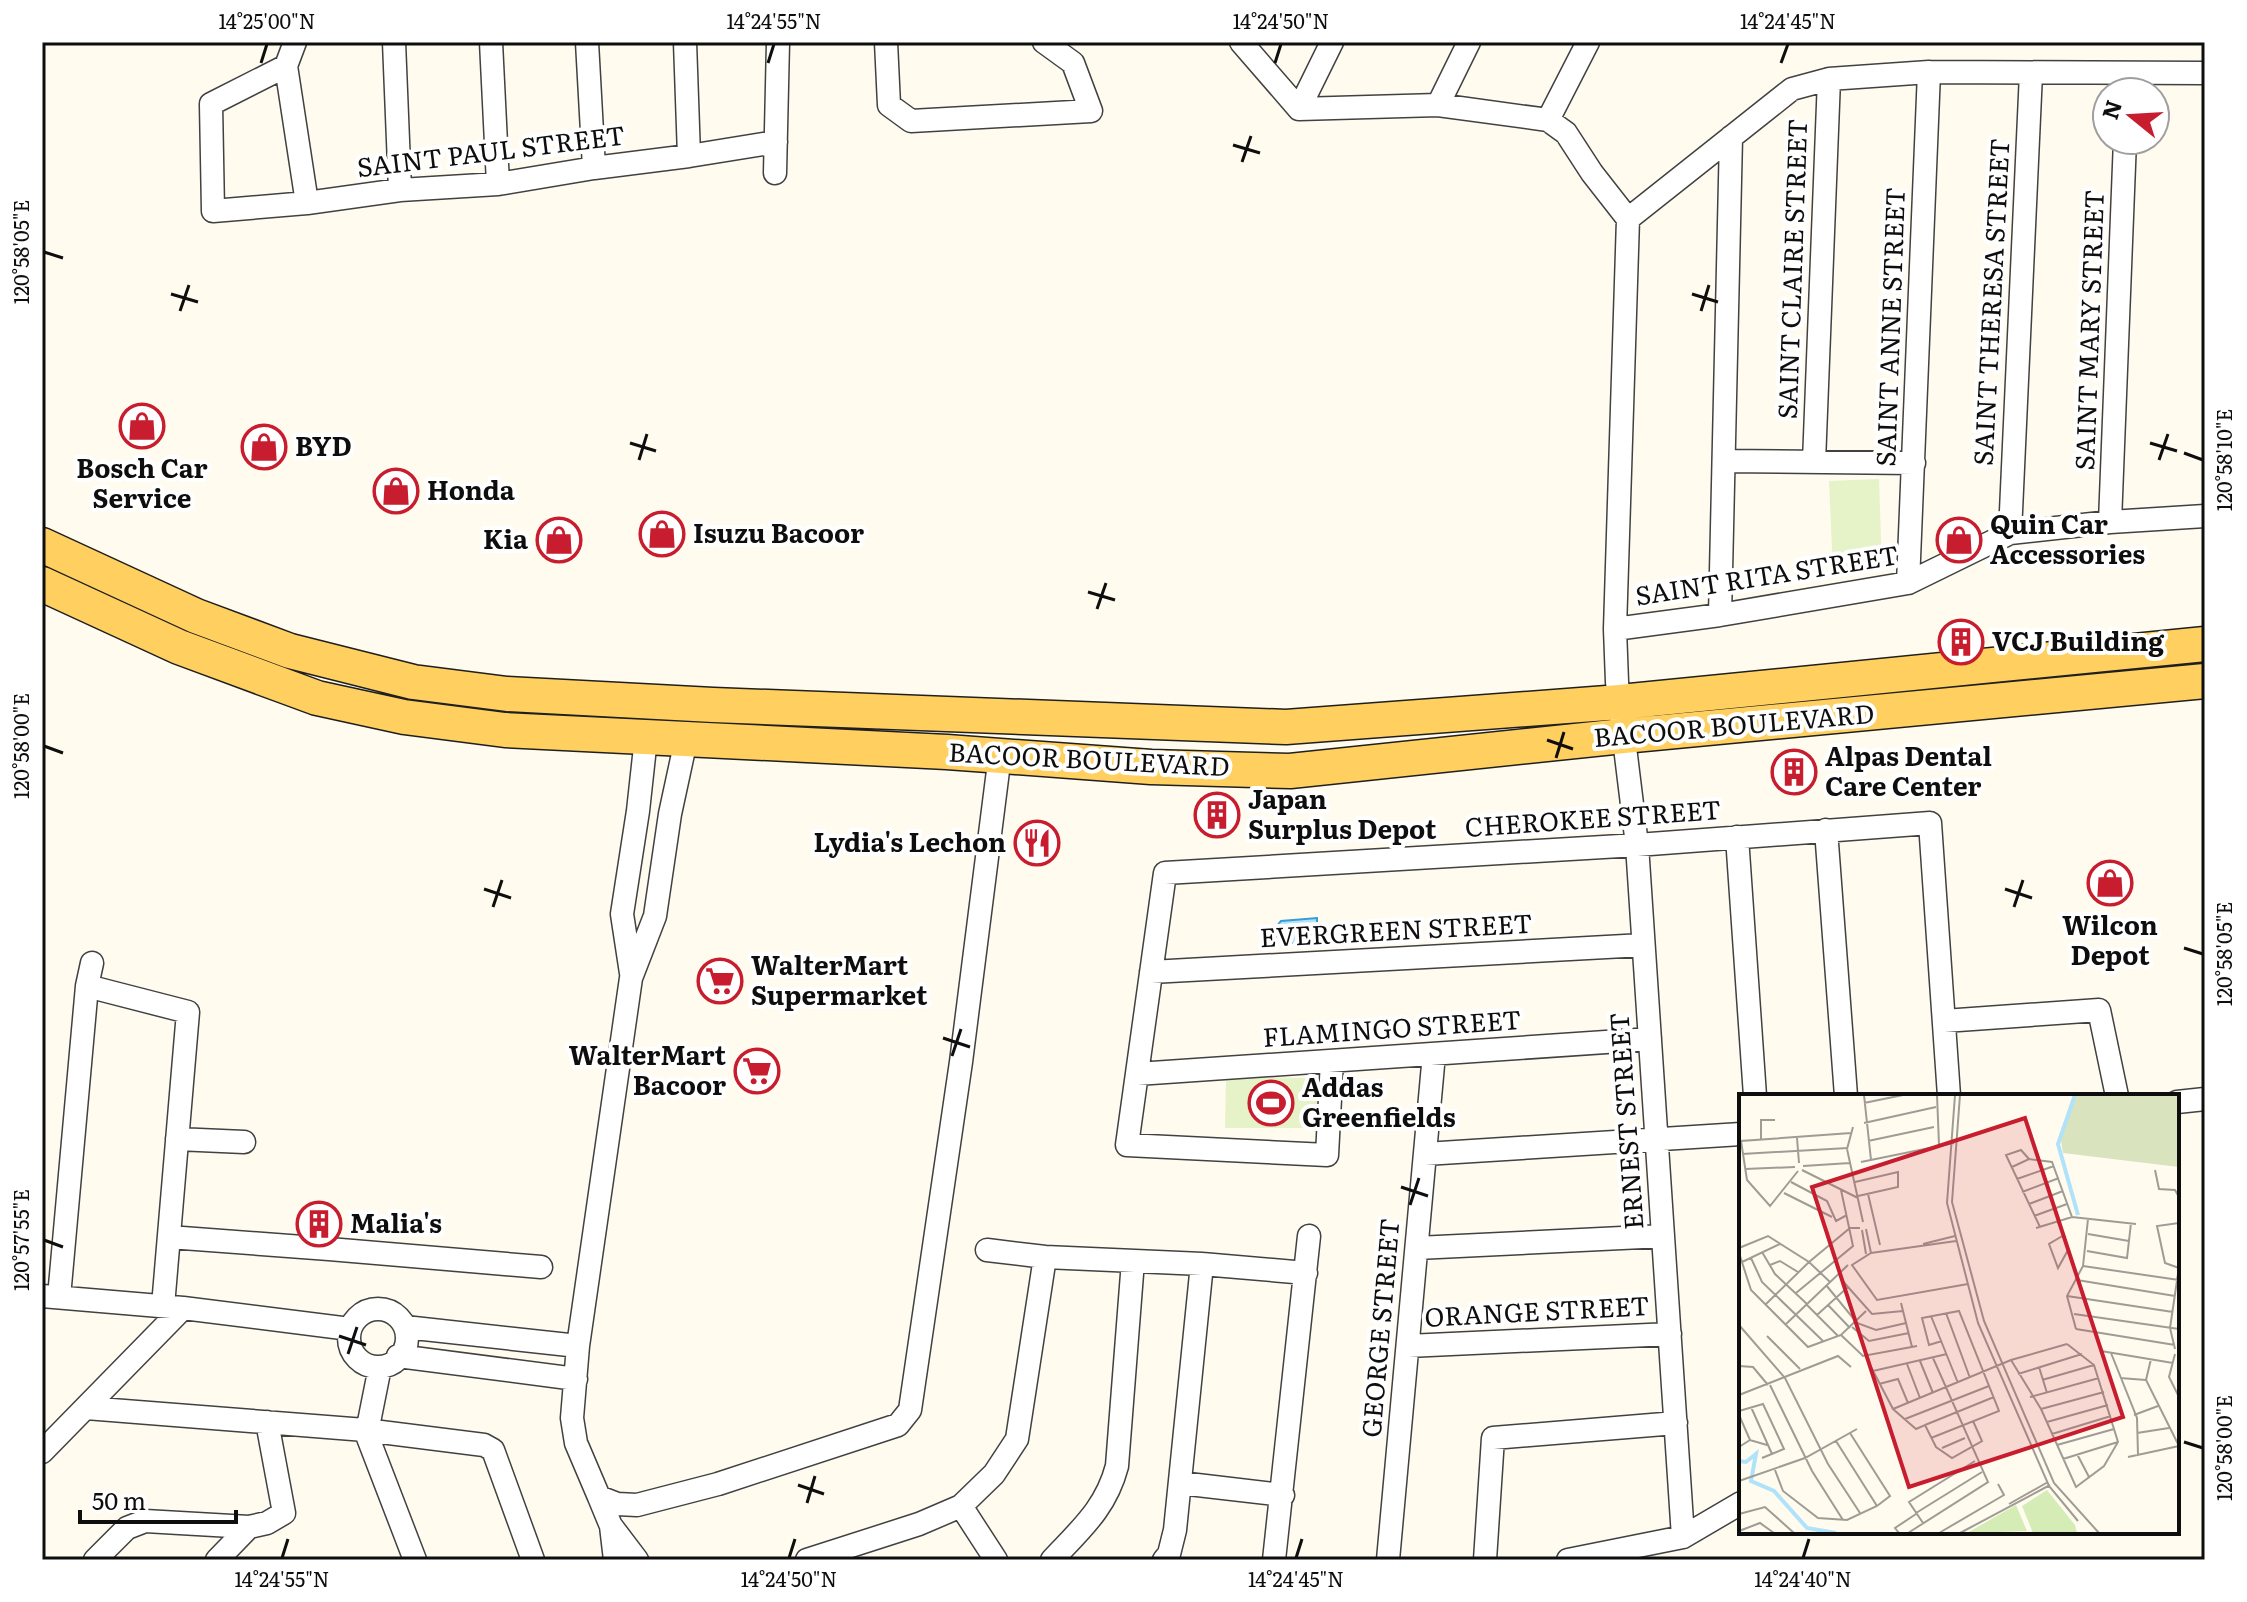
<svg xmlns="http://www.w3.org/2000/svg" width="2247" height="1602" font-family="Literata,serif">
	<style>
		.pitch { fill: #e6f3c8 }
		.water { fill: #b0e2fa; stroke: #339dd5; stroke-width: 2 }
		.lines { fill: none; stroke-linecap: round; stroke-linejoin: round }
		.minor-casing { stroke: #414141; stroke-width: 25 }
		.primary-casing { stroke: #1f1f1f; stroke-width: 37 }
		.minor { stroke: #fff; stroke-width: 22 }
		.primary { stroke: #ffd05f; stroke-width: 34 }
		.ticks { fill: none; stroke: #0e0e0e; stroke-width: 3 }
		.labels { text-anchor: middle; stroke-width: 8; stroke-linejoin: round; paint-order: stroke }
		.street-label { font-size: 26px; fill: #0e0e0e; stroke: #fff }
		.poi-label { font-size: 26px; font-weight: bold; fill: #0e0e0e; stroke: #fff; text-anchor: start }
		.inset-river { fill: none; stroke: #b0e2fa; stroke-width: 4 }
		.inset-road { fill: none; stroke: #9f9c95; stroke-width: 2 }
		.view { fill: #c71d2e; fill-opacity: 0.15; stroke: #c71d2e; stroke-width: 4 }
		.inset-edge { fill: none; stroke: #0e0e0e; stroke-width: 4 }
		.neatline { fill: none; stroke: #0e0e0e; stroke-width: 3 }
		.ticks-label { font-size: 20px; text-anchor: middle; fill: #0e0e0e }
	</style>
	<rect width="100%" height="100%" fill="#fffbef"/>
	<!-- pitch -->
	<path class="pitch" d="M1879,479L1882,570L1833,572L1829,481Z
		M1226,1077L1318,1078L1317,1128H1225Z"/>
	<!-- water -->
	<path class="water" d="M1317,918V940L1300,943L1281,942L1276,935L1277,926L1281,921Z"/>
	<g class="lines">
		<!-- minor casing -->
		<g class="minor-casing">
			<path id="minor" d="M295,42L286,66L307,203
				M394,42L400,190
				M491,42L498,184
				M587,42L594,168
				M685,42L689,156
				M886,42L889,105L911,121L1091,111L1073,63L1044,42
				M1241,42L1299,109L1438,105L1548,120L1566,133L1592,173L1628,219
				M286,66L211,104L213,211L307,203L400,190L498,184L594,168L689,156L776,142
				M1438,105L1469,42
				M1299,109L1332,42
				M1548,120L1588,42
				M775,173L778,42
				M1628,219L1615,629L1617,682L1637,845L1683,1537
				M1628,219L1792,89L1829,79L1929,72L2205,73
				M1724,461L1914,463
				M1814,462L1829,79
				M2110,522L2125,140
				M2010,533L2031,73
				M1908,583L1929,72
				M1720,615L1731,137
				M1615,629L1720,615L1908,583L2010,533L2110,522L2205,516
				M686,740L670,814L655,916L631,978L578,1346L572,1418L576,1443L599,1497L617,1504L637,1505L718,1484L898,1425L910,1410L961,1062L1000,755
				M1826,830L1846,1096
				M1737,837L1755,1096
				M1151,972L1643,945
				M631,973L622,914L638,811L646,738
				M87,986L92,963
				M1944,1021L2099,1010L2117,1096
				M1332,1061L1327,1155L1127,1145L1165,873L1637,845L1930,823L1949,1096
				M1137,1074L1650,1039
				M2177,1102L2205,1099
				M177,1139L244,1142
				M1425,1154L1741,1134
				M169,1237L329,1249L541,1267
				M1417,1248L1663,1236
				M987,1250L1045,1257L1202,1264L1306,1273
				M42,1296L183,1308L350,1329
				M59,1297L87,986L188,1012L163,1306
				M349 1338a29 29 0 1 1 58 0a29 29 0 1 1-58 0Z
				M405,1327L578,1346
				M1408,1346L1670,1334
				M398,1356L576,1379
				M380,1367L369,1422L365,1430L415,1560
				M86,1408L365,1430L484,1445L493,1450L533,1560
				M42,1452L183,1308
				M1180,1483L1283,1495
				M599,1497L611,1526L615,1560
				M961,1506L996,1560
				M612,1527L637,1560
				M95,1560L127,1528L145,1521L249,1527L267,1523L284,1513L267,1422
				M217,1560L249,1527
				M807,1560L919,1524L961,1506L994,1474L1017,1439L1045,1257
				M1052,1560C1081,1529 1106,1508 1117,1466L1133,1261
				M1164,1560L1169,1554L1175,1530L1202,1264
				M1274,1560L1309,1236
				M1388,1560L1434,1054
				M1485,1560L1493,1438L1676,1423
				M1568,1560L1683,1537L1741,1503"/>
		</g>
		<!-- primary casing -->
		<g class="primary-casing">
			<path id="primary" d="M42,545L196,616L290,651L413,682L507,694L713,705L1286,727L1620,702L2205,644
				M42,584L179,647L279,684L317,698L404,717L505,730L947,752L1151,767L1290,771L1623,736L2205,681"/>
		</g>
		<!-- minor -->
		<use href="#minor" class="minor"/>
		<!-- primary -->
		<use href="#primary" class="primary"/>
	</g>
	<!-- ticks -->
	<path class="ticks" d="M261,63L267,44M768,63L774,44M1275,63L1281,44M1781,63L1788,44M1233,145L1260,153M1242,162L1251,136M44,252L63,258M171,294L198,302M1692,294L1718,302M180,311L189,285M1701,311L1709,285M630,443L656,451M2150,443L2177,451M2184,453L2203,460M639,460L647,434M2159,460L2168,434M1088,592L1115,600M1097,609L1106,583M1547,740L1573,749M44,746L63,753M1556,758L1564,732M484,889L511,898M2005,889L2032,898M493,907L502,880M2014,907L2023,880M2184,948L2203,954M943,1038L970,1047M952,1056L961,1029M1401,1187L1428,1196M1410,1205L1419,1178M44,1240L63,1247M339,1336L366,1345M348,1354L357,1327M2184,1442L2203,1448M798,1485L824,1494M807,1503L815,1476M282,1558L288,1539M789,1558L795,1539M1296,1558L1302,1539M1803,1558L1809,1539"/>
	<!-- icons -->
	<defs>
		<g id="shop-ring" transform="scale(2.3)"><circle r="9.5" fill="#fff" stroke="#c71d2e" stroke-width="1.5"/><path d="M-5-2.5h2.3a2.7 3.5 0 0 1 5.4 0H5L5.5 6h-11ZM-1.5-2.5h3a1.5 2.3 0 0 0-3 0Z" fill="#c71d2e"/></g>
		<g id="building-ring" transform="scale(2.3)"><circle r="9.5" fill="#fff" stroke="#c71d2e" stroke-width="1.5"/><path d="M-4-6H4V6H1V3H-1V6H-4ZM-2.5-4.3h1.7v1.8h-1.7ZM.8-4.3h1.7v1.8H.8ZM-2.5-1h1.7V.8h-1.7ZM.8-1h1.7V.8H.8Z" fill="#c71d2e"/></g>
		<g id="restaurant-ring" transform="scale(2.3)"><circle r="9.5" fill="#fff" stroke="#c71d2e" stroke-width="1.5"/><path d="M-5-6h1v4h1v-4h1v4h1v-4h1v5L-1.5 .5V6h-2V.5L-5-1ZM5-6V6H3V1.5H1.5Q1.5-4 5-6Z" fill="#c71d2e"/></g>
		<g id="supermarket-ring" transform="scale(2.3)"><circle r="9.5" fill="#fff" stroke="#c71d2e" stroke-width="1.5"/><path d="M-6-5.5h2.5l.6 2H6L4.5 2H-2.5L-4.4-4H-6ZM-1.5 3.2a1.3 1.3 0 1 0 .1 0ZM3 3.2a1.3 1.3 0 1 0 .1 0Z" fill="#c71d2e"/></g>
		<g id="stadium-ring" transform="scale(2.3)"><circle r="9.5" fill="#fff" stroke="#c71d2e" stroke-width="1.5"/><path d="M0-5a6.5 5 0 1 0 0 10a6.5 5 0 1 0 0-10ZM-3.5-1.8h7v3.6h-7Z" fill="#c71d2e"/></g>
	</defs>
	<g fill-rule="evenodd">
		<use href="#shop-ring" x="142" y="426"/>
		<use href="#shop-ring" x="264" y="447"/>
		<use href="#shop-ring" x="396" y="491"/>
		<use href="#shop-ring" x="662" y="534"/>
		<use href="#shop-ring" x="559" y="540"/>
		<use href="#shop-ring" x="1959" y="540"/>
		<use href="#building-ring" x="1961" y="642"/>
		<use href="#building-ring" x="1794" y="772"/>
		<use href="#building-ring" x="1217" y="815"/>
		<use href="#restaurant-ring" x="1037" y="843"/>
		<use href="#shop-ring" x="2110" y="883"/>
		<use href="#supermarket-ring" x="720" y="981"/>
		<use href="#supermarket-ring" x="757" y="1071"/>
		<use href="#stadium-ring" x="1271" y="1103"/>
		<use href="#building-ring" x="319" y="1224"/>
	</g>
	<g class="labels">
		<!-- street labels -->
		<g class="street-label">
			<text transform="translate(491 152) rotate(-7)" y="9">SAINT PAUL STREET</text>
			<text transform="translate(1793 269) rotate(-88)" y="9">SAINT CLAIRE STREET</text>
			<text transform="translate(1992 302) rotate(-87)" y="9">SAINT THERESA STREET</text>
			<text transform="translate(1891 327) rotate(-88)" y="9">SAINT ANNE STREET</text>
			<text transform="translate(2090 330) rotate(-88)" y="9">SAINT MARY STREET</text>
			<text transform="translate(1767 576) rotate(-9)" y="9">SAINT RITA STREET</text>
			<text transform="translate(1734 726) rotate(-5)" y="9">BACOOR BOULEVARD</text>
			<text transform="translate(1089 760) rotate(3)" y="9">BACOOR BOULEVARD</text>
			<text transform="translate(1593 819) rotate(-4)" y="9">CHEROKEE STREET</text>
			<text transform="translate(1396 931) rotate(-3)" y="9">EVERGREEN STREET</text>
			<text transform="translate(1392 1029) rotate(-4)" y="9">FLAMINGO STREET</text>
			<text transform="translate(1627 1121) rotate(-94)" y="9">ERNEST STREET</text>
			<text transform="translate(1537 1312) rotate(-3)" y="9">ORANGE STREET</text>
			<text transform="translate(1381 1328) rotate(-85)" y="9">GEORGE STREET</text>
		</g>
		<!-- poi labels -->
		<g class="poi-label">
			<text x="295" y="456">BYD</text>
			<text x="142" y="478" text-anchor="middle">Bosch Car<tspan x="142" dy="30">Service</tspan></text>
			<text x="427" y="500">Honda</text>
			<text x="1990" y="534">Quin Car<tspan x="1990" dy="30">Accessories</tspan></text>
			<text x="693" y="543">Isuzu Bacoor</text>
			<text x="528" y="549" text-anchor="end">Kia</text>
			<text x="1992" y="651">VCJ Building</text>
			<text x="1825" y="766">Alpas Dental<tspan x="1825" dy="30">Care Center</tspan></text>
			<text x="1248" y="809">Japan<tspan x="1248" dy="30">Surplus Depot</tspan></text>
			<text x="1006" y="852" text-anchor="end">Lydia's Lechon</text>
			<text x="2110" y="935" text-anchor="middle">Wilcon<tspan x="2110" dy="30">Depot</tspan></text>
			<text x="751" y="975">WalterMart<tspan x="751" dy="30">Supermarket</tspan></text>
			<text x="726" y="1065" text-anchor="end">WalterMart<tspan x="726" dy="30">Bacoor</tspan></text>
			<text x="1302" y="1097">Addas<tspan x="1302" dy="30">Greenfields</tspan></text>
			<text x="350" y="1233">Malia's</text>
		</g>
	</g>
	<!-- overview -->
	<g transform="translate(1739 1094)">
		<rect width="440" height="440" fill="#fffbef"/>
		<path d="M308,396L336,431L338,439H294L283,412ZM277,411L288,437L228,439Z" fill="#d5ecb6"/>
		<path d="M338,1H440V73L324,59L321,40Z" fill="#d9e3be"/>
		<path class="inset-river" d="M336,1L319,50L339,121M0,367L7,368L17,360L12,387L35,397L68,434L97,439"/>
		<path class="inset-road" d="M125,1L132,66M198,1L200,51M216,1L208,109L239,229L310,392L339,427M221,1L213,108L245,227L315,389L360,439M125,9L164,1M125,29L197,13M114,33L108,55L124,128M58,44L60,69M22,45V26H36M129,47L195,33M3,60L109,54M290,65L282,56L267,61L301,133M122,68L215,49M64,72L111,69M273,73L290,65L313,68L333,123M6,75L56,73M63,76L119,104M416,76L420,95L436,96L440,103M59,77L31,112L8,86L2,47L112,39M278,85L315,72M52,88L88,107L97,127L108,121M116,88L159,78V93L119,102M283,98L320,84M45,99L93,123M129,100L141,151M290,110L324,97M295,122L328,110M319,128L325,141L329,156L319,174L310,150L325,141M440,129L418,132L426,169L440,174M297,134L333,123L397,130M127,135L132,159M123,136L127,160M349,140L390,147M217,147L132,159L113,171L138,206L229,190M184,150L216,142M0,154L29,142L70,168L91,188M348,157L388,164L392,129M23,158L36,180L68,210M0,159L12,196L69,253L102,241L127,217M12,164L23,188L85,248M3,168L41,150M31,171L41,167L59,178M344,172L440,186M338,186L436,202M87,191L118,229L137,236L167,229M109,193L133,220L164,217M57,199L114,152L102,96M328,202L434,218M162,209L173,253M27,210L70,168L111,134H121M67,210L99,242M89,211L111,234M207,219L231,284M335,220L440,235M78,221L109,193L103,186M192,222L219,289M0,231L46,284L89,370L121,419M46,231L109,171M113,233L130,247L170,239M337,235L328,202L344,172L349,125M337,235L436,251M102,241L124,262L178,252M28,242L61,275M436,255L431,234L440,173M362,257L434,269M372,259L398,324L399,361M436,260L430,283L440,303M412,265L407,286L440,352M272,266L302,315L337,393L365,372L379,348L355,271L328,250M181,267L194,299M168,270L181,304M131,271L154,315L177,335L186,331L197,353L213,364L243,347L234,327M0,272L14,273L29,291M300,273L308,299M134,277L208,260M279,280L343,260M381,284L407,286M303,286L355,271M140,290L159,285L169,309M31,291L73,377L104,426M0,301L99,262L112,273M291,303L360,284M12,313L33,360M154,315L272,266L328,250M302,315L365,298M0,317L24,310L45,355L23,364M0,321L11,346M395,321L419,312M166,325L250,292M308,328L369,311M186,331L255,303M398,339L430,334M313,340L372,322M192,344L260,317L220,217L183,224L190,251L203,247M97,347L138,412M318,351L375,335M0,353L11,346L28,351M203,354L226,344M338,360L350,383M389,363L440,352M324,365L379,348M36,376L44,397L79,424L108,426L138,412L151,402L111,339M0,387L66,364L118,335M270,410L309,388M177,419L243,378M0,420L26,413L55,439M184,429L170,408L236,367M0,437L21,429L35,439M160,439L156,434L177,420M169,439L249,388L194,264M200,439L265,401L259,390M221,439L311,391"/>
		<path class="view" d="M286,24L384,323L170,393L73,93Z"/>
		<rect width="440" height="440" class="inset-edge"/>
	</g>
	<!-- border -->
	<rect width="2247" height="1602" fill="none" stroke="#ffffff" stroke-width="88"/>
	<!-- north arrow -->
	<g transform="translate(2131 116) rotate(288)"><circle r="38" fill="#ffffff" stroke="#9f9f9f" stroke-width="2"/>
	<path d="M0-6L14 30L0 20L-14 30Z" fill="#c71d2e"/>
	<text y="-12" font-size="22" font-weight="bold" text-anchor="middle" fill="#0e0e0e">N</text>
	</g>
	<!-- scale -->
	<path d="M80 1510v12h156v-12" fill="none" stroke="#0e0e0e" stroke-width="4"/>
	<text x="92" y="1510" font-size="24" fill="#0e0e0e" stroke="#ffffff" stroke-width="6" paint-order="stroke">50 m</text>
	<rect x="44" y="44" width="2159" height="1514" class="neatline"/>
	<g class="ticks-label">
		<text x="267" y="29">14°25'00"N</text>
		<text x="774" y="29">14°24'55"N</text>
		<text x="1281" y="29">14°24'50"N</text>
		<text x="1788" y="29">14°24'45"N</text>
		<text transform="translate(22 252) rotate(-90)" y="7">120°58'05"E</text>
		<text transform="translate(2225 460) rotate(-90)" y="7">120°58'10"E</text>
		<text transform="translate(22 746) rotate(-90)" y="7">120°58'00"E</text>
		<text transform="translate(2225 954) rotate(-90)" y="7">120°58'05"E</text>
		<text transform="translate(22 1240) rotate(-90)" y="7">120°57'55"E</text>
		<text transform="translate(2225 1448) rotate(-90)" y="7">120°58'00"E</text>
		<text x="282" y="1587">14°24'55"N</text>
		<text x="789" y="1587">14°24'50"N</text>
		<text x="1296" y="1587">14°24'45"N</text>
		<text x="1803" y="1587">14°24'40"N</text>
	</g>
</svg>
